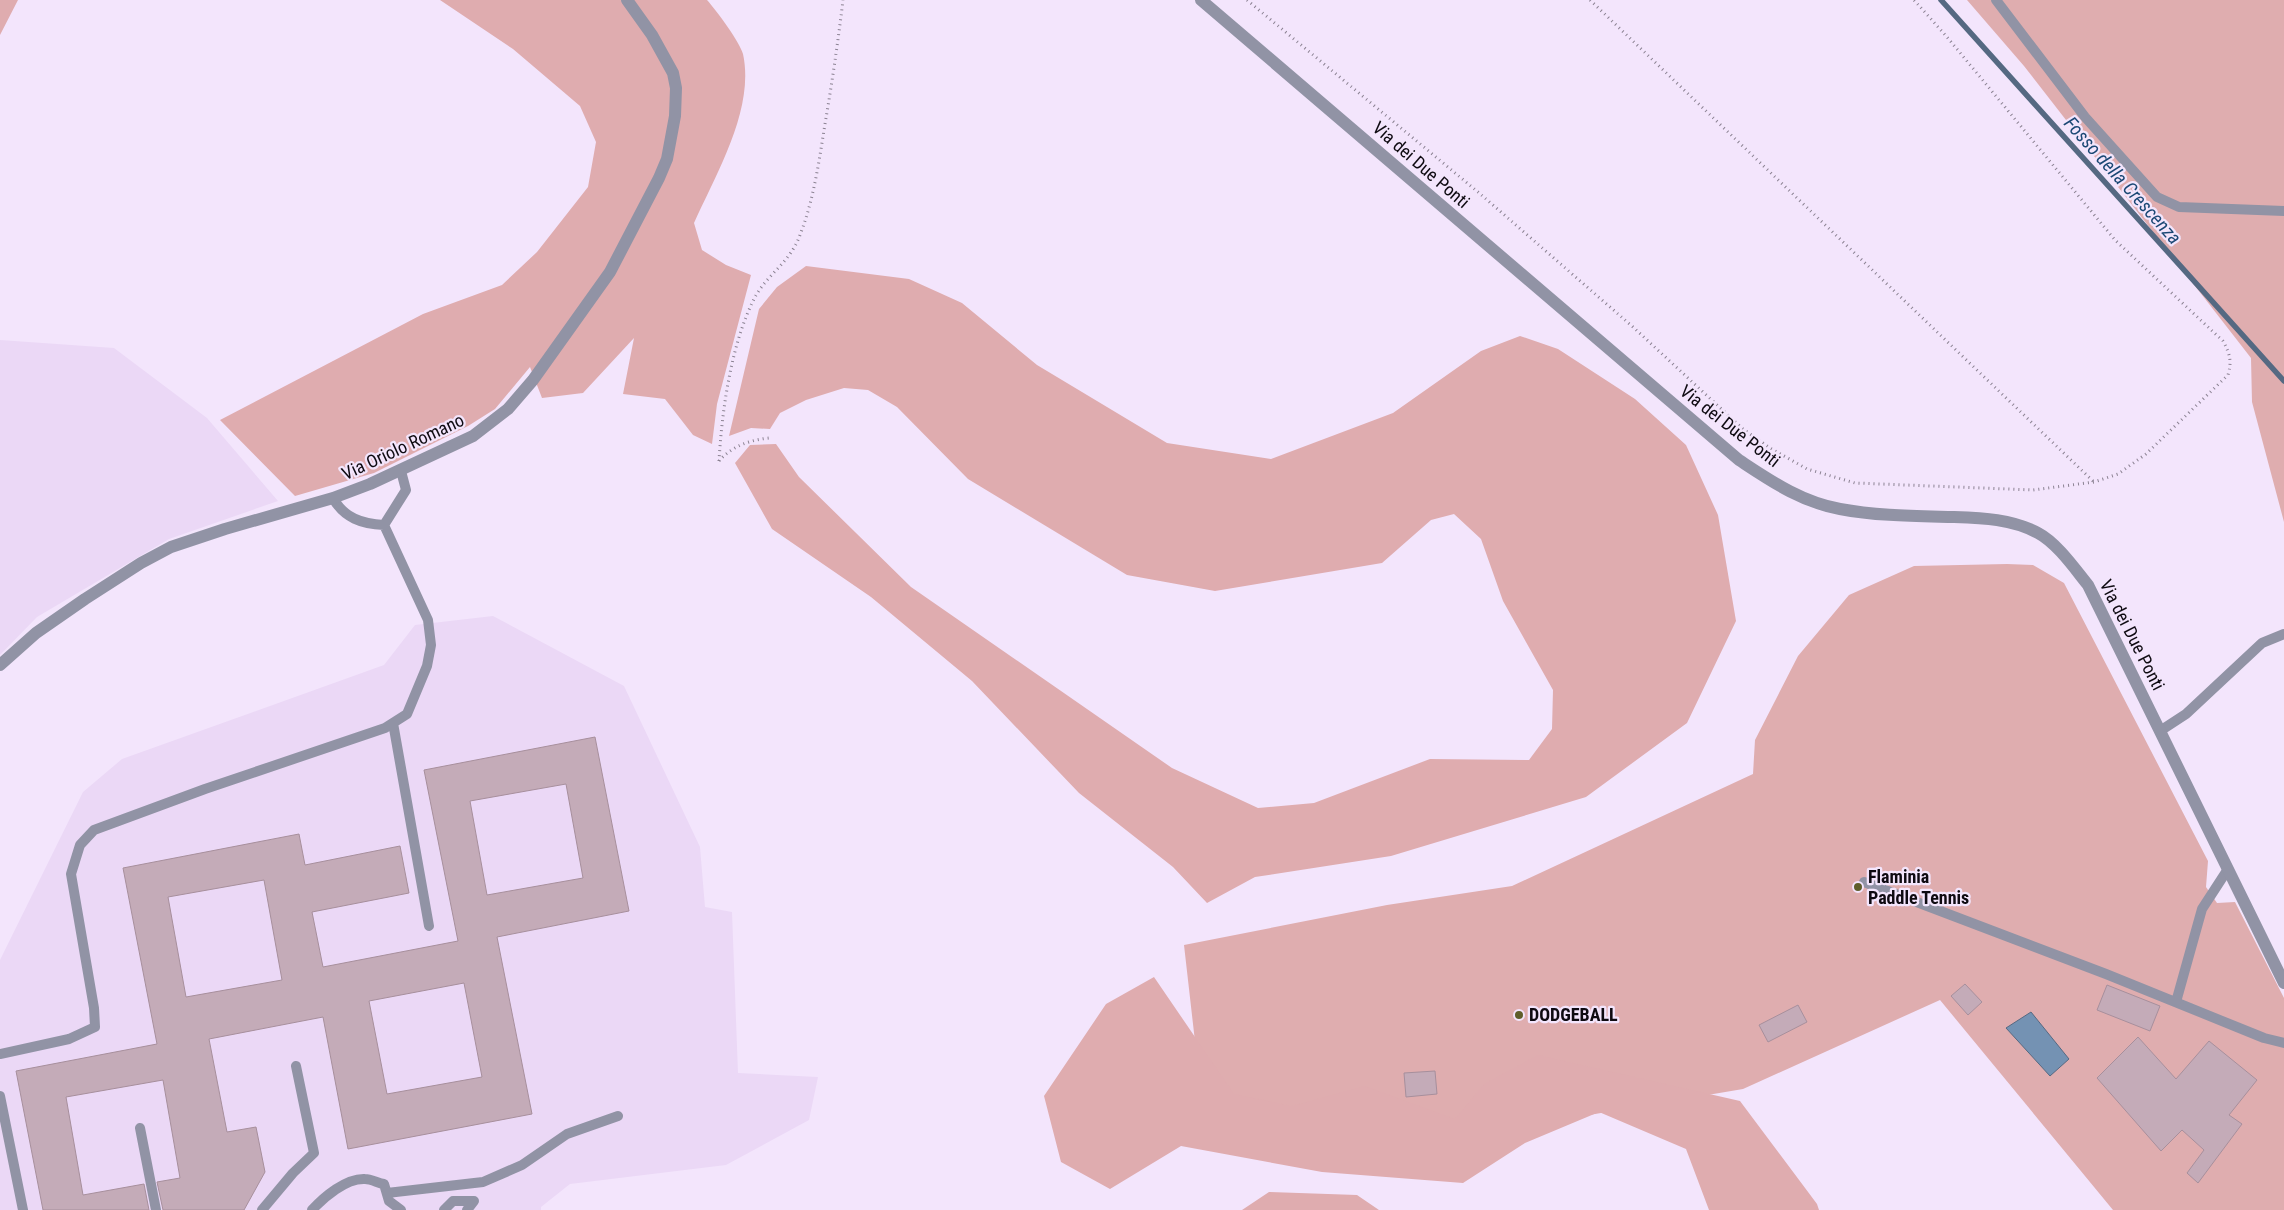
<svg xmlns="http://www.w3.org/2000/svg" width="2284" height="1210" font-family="'Roboto Condensed',sans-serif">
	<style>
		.built { fill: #ebd8f6 }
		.green { fill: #dfadaf }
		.forest { fill: #dfacaf }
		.water { fill: #7492b3; stroke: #556982 }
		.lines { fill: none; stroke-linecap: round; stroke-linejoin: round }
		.stream { stroke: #556982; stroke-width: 5.5 }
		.building { fill: #c4abb8; stroke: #a78f9c; fill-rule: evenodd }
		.path { stroke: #8b8292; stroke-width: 3; stroke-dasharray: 1 4; stroke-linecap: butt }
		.service { stroke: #9193a5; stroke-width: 10 }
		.tertiary { stroke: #9193a5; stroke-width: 12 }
		.poi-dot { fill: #5f5e2b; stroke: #f3e5fc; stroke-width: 2 }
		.labels { text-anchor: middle; stroke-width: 4.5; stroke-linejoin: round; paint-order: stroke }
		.street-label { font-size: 18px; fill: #0e0a11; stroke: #f3e5fc }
		.poi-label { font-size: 18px; font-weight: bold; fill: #0e0a11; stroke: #f3e5fc; text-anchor: start }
		.water-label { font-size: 19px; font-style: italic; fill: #1a4774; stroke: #f3e5fc }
	</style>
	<rect width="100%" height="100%" fill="#f3e5fc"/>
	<!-- built -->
	<path class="built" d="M0,340L114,348L207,418L278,501L169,539L37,617L0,655Z
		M493,616L624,686L700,847L705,907L732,912L738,1073L818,1077L809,1120L726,1165L570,1184L541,1207V1210H0V960L83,792L122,759L384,665L415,625Z"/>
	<!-- green -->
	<path class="green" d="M1967,0H2284V522L2252,402L2251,358L2024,66Z
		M2007,564L2033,565L2064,583L2208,861L2206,887L2217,903L2235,902L2284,998V1210H2113L1940,1000L1743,1089L1387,1149L1206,1138L1184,945L1387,905L1512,886L1753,774L1755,740L1798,656L1849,595L1914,566Z"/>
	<!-- forest -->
	<path class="forest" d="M0,0H18L0,35Z
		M440,0H707C716,10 740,42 743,54C755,109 716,174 694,223L702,250L726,265L751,275L717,404L712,444L693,435L665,399L623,394L634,338L583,393L542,398L530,367L495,409L468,426L374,473L295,496L220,420L423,314L502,285L537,252L588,187L596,142L580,106L513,49Z
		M806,266L909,279L962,303L1037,365L1167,443L1271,459L1393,413L1481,351L1520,336L1558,349L1635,399L1686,445L1718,515L1736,621L1687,723L1586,797L1391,856L1255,877L1207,903L1173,867L1079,793L972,681L871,597L772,529L735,463L750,445L776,444L799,477L911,587L1172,768L1258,808L1314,803L1430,759L1529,760L1552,729L1553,690L1503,601L1481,539L1454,514L1431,520L1382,563L1215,591L1127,575L968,479L897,407L868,390L844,388L806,400L780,413L770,429L751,428L729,436L759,309L777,287Z
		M1154,977L1234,1094L1292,1106L1365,1086L1455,1119L1484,1084L1538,1055L1740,1101L1817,1204L1819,1210H1709L1686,1149L1599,1112L1525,1143L1463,1183L1322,1172L1181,1146L1110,1189L1061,1162L1044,1096L1106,1004Z
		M1269,1192L1357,1195L1379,1210H1242Z"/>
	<!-- water -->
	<path class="water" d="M2031,1012L2069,1059L2050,1076L2006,1028Z"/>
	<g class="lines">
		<!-- stream -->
		<path class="stream" d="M1941,0L2284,381"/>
	</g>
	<!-- building -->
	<path class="building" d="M595,737L629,911L497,937L532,1114L348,1149L323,1017L209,1039L227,1132L256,1127L265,1172L244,1210H163L157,1182L180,1178L163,1080L66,1097L83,1195L144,1184L149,1210H43L16,1071L157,1044L123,868L299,834L305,865L400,846L409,893L312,912L323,967L458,941L424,770ZM566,784L583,878L487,895L470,801ZM264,880L282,980L186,997L168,897ZM464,983L482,1077L387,1094L369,1001Z
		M1965,984L1982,1002L1968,1015L1951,996Z
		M2107,985L2160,1006L2150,1031L2097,1010Z
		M1798,1005L1807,1022L1768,1042L1759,1025Z
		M2138,1037L2176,1079L2209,1041L2257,1080L2229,1115L2242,1124L2198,1183L2187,1173L2204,1150L2182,1130L2161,1151L2097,1078Z
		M1435,1071L1437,1094L1406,1097L1404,1073Z"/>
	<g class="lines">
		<!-- path -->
		<path class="path" d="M1247,0L1478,192L1633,327L1743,429L1770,448L1807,469L1855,483L2033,490L2094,482L2118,474L2146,454L2228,375C2232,361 2230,354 2223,341L2115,240L1947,37L1914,0
			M1590,0L2094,482
			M719,461C722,410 731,345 754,299C766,275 790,263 800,235C814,199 819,161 825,124C832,83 838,42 843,0
			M719,461C732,446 750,440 769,438"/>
		<!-- service -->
		<path class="service" d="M1996,0L2085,117L2157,197L2179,207L2284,211
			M333,498C344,518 362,524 384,525L406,490L401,471
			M393,723L429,926
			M2160,731L2186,714L2262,643L2284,634
			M1864,882L2106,974L2264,1038L2284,1043
			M2176,1002L2202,909L2228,869
			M0,1054L69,1039L95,1027L94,1008L71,874L80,845L94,830L205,789L385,728L407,714L427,666L431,645L428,620L384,525
			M0,1096L23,1210
			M140,1128L156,1210
			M387,1193L483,1182L522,1165L567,1134L618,1116
			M262,1210L293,1173L314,1153L296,1066
			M312,1210C324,1197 346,1178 365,1179C371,1179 378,1183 384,1184L389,1201L401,1210
			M444,1210L453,1201H474L467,1210"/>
		<!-- tertiary -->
		<path class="tertiary" d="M1201,0L1739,460C1771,481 1801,502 1840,509C1877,516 1916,516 1954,517C1983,518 2012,519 2038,533C2057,543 2075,569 2088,585L2284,983
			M0,665L36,633L85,599L141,563L171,547L225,529L333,498L370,484L473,436L508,409L533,380L610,272L659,178L667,159L675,116L676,88L673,73L652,35L627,0"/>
	</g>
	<!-- markers -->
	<g class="poi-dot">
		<circle cx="1858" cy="887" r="5"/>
		<circle cx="1519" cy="1015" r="5"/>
	</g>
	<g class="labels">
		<!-- street labels -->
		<g class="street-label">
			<text transform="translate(1421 165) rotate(41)" y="6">Via dei Due Ponti</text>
			<text transform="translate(1730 426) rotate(38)" y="6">Via dei Due Ponti</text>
			<text transform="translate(403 447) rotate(-25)" y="6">Via Oriolo Romano</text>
			<text transform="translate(2132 635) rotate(63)" y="6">Via dei Due Ponti</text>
		</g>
		<!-- poi labels -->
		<g class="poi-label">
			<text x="1868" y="883">Flaminia<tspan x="1868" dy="21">Paddle Tennis</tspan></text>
			<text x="1529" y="1021">DODGEBALL</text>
		</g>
		<!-- water labels -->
		<g class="water-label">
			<text transform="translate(2123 180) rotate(48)" y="7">Fosso della Crescenza</text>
		</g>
	</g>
</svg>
